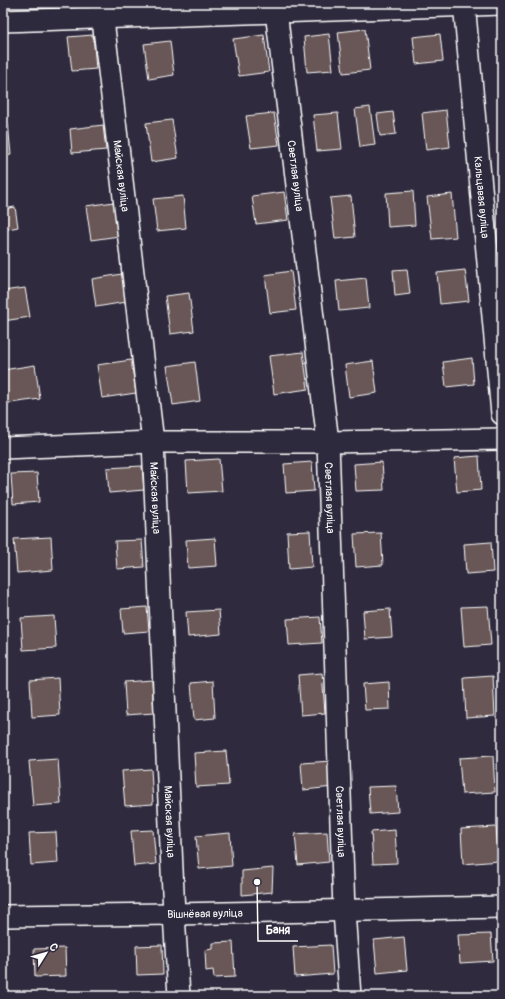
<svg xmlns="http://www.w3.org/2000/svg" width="505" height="999" font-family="Pangolin,sans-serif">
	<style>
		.building { fill: #695756; stroke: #fff }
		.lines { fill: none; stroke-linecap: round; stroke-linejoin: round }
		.minor-casing { stroke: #fff; stroke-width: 24 }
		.minor { stroke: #2f2a3d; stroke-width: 21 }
		.labels { text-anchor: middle; stroke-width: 3; stroke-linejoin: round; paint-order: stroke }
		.street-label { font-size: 11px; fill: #fff; stroke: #2f2a3d }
		.leader { fill: none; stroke: #fff; stroke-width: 1.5 }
		.callout-dot { fill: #fff; stroke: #2f2a3d; stroke-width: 1.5 }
		.callout-label { font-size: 12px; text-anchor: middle; font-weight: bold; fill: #fff; stroke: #2f2a3d; stroke-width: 3; stroke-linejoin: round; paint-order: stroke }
	</style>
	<rect width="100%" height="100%" fill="#2f2a3d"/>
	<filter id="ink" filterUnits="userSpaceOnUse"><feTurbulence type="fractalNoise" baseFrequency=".025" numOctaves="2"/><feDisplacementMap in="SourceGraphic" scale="8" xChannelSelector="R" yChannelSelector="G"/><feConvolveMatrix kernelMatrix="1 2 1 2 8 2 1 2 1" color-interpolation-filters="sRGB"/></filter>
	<g filter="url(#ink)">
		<!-- building -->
		<path class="building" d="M365,29L370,70L343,73L338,32Z
			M329,34L333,70L307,72L304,37Z
			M440,34L443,61L416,64L413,37Z
			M93,35L96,69L72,71L68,37Z
			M264,35L269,72L239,76L233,39Z
			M170,41L174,75L149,79L144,44Z
			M370,107L375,145L360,147L355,109Z
			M446,110L450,147L426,150L422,113Z
			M393,112L396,134L380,136L377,114Z
			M274,113L279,145L251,148L246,116Z
			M338,113L342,149L317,151L313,115Z
			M172,120L178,158L151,162L146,123Z
			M3,123H8L11,155L3,156Z
			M103,125L106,150L72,153L70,129Z
			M413,191L415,225L388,227L386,193Z
			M284,192L288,220L256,224L252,196Z
			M452,194L456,237L432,239L427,197Z
			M183,196L186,228L157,231L153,199Z
			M351,196L355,237L335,239L330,198Z
			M114,202L119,236L91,240L86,206Z
			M15,207L18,227L3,230V209Z
			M407,269L410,294L395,296L393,270Z
			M465,270L469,301L440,304L437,273Z
			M291,271L296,310L270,313L265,275Z
			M122,274L126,302L96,307L92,279Z
			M366,278L369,308L339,311L336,281Z
			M25,288L30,317L3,321V291Z
			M189,293L194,331L170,334L165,296Z
			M303,352L308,389L274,394L269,356Z
			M472,358L474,384L446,387L443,362Z
			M131,360L136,393L102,398L97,365Z
			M373,361L377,393L349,397L345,365Z
			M195,362L200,401L173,405L167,366Z
			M35,365L40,399L3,404V370Z
			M479,456L481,490L457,492L454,458Z
			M219,459L222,491L188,493L186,461Z
			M312,462L314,491L286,493L284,464Z
			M382,462L384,490L356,491L354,464Z
			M142,466L144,490L109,493L107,468Z
			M37,473L39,502L13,504L11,474Z
			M310,531L312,567L289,569L287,532Z
			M381,533L383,565L356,567L354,534Z
			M51,537L53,570L17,573L14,539Z
			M215,538L217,566L188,568L186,540Z
			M142,540L144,567L117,569L115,541Z
			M491,542L493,572L466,574L464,544Z
			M488,606L491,645L464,647L461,607Z
			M147,607L149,631L123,633L121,609Z
			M390,609L392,637L365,639L363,611Z
			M219,610L221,634L188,637L186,612Z
			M54,616L56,648L23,650L21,618Z
			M320,617L322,643L289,645L287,619Z
			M322,673L325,713L301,715L298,675Z
			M493,676L495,716L466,718L464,678Z
			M58,678L60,715L32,717L30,680Z
			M152,680L154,713L126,715L124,682Z
			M213,681L215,718L194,720L191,683Z
			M389,682L390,709L365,710L363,684Z
			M226,751L229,785L196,787L194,753Z
			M493,756L495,792L462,794L459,758Z
			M58,759L61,804L33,806L29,761Z
			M332,761L334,787L303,790L301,763Z
			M151,769L153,804L125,806L122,771Z
			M396,786L398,812L370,814L368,787Z
			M496,827L499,861L463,864L461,829Z
			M153,830L156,864L134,866L131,831Z
			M395,830L397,863L373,864L371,832Z
			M56,832L58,863L31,865L29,833Z
			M327,832L329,862L298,865L295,834Z
			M230,833L232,866L199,869L196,836Z
			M273,868L272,892L242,895V871Z
			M491,934L493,961L460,963L458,935Z
			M404,937L407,970L377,973L374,940Z
			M233,942L235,977L214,978L213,970L206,971L205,950L213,949V943Z
			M162,945L163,974L137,975L136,946Z
			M331,945L333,974L295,977L293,947Z
			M65,948L66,976L35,977L34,949Z"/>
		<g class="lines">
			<!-- minor casing -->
			<g class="minor-casing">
				<g id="minor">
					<path id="s1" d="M101,3L153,442L174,914L179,996"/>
					<path id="s2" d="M275,3L328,442L344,911L350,996"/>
					<path id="s3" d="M464,3L502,414"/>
					<path d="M3,21L276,12L502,4"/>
					<path d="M3,448L153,442H328L502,439"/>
					<path id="s4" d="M3,916L174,914L502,907"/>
				</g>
			</g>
			<!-- minor -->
			<use href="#minor" class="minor"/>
		</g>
	</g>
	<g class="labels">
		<!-- street labels -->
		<g class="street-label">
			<text dy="4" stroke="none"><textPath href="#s1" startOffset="174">Майская вуліца</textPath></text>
			<text dy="4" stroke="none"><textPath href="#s2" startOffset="174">Светлая вуліца</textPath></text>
			<text dy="4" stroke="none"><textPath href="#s3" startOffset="195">Кальцавая вуліца</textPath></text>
			<text dy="4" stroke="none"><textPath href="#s1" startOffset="498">Майская вуліца</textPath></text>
			<text dy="4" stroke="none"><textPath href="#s2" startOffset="498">Светлая вуліца</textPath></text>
			<text dy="4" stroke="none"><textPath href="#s1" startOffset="822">Майская вуліца</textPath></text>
			<text dy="4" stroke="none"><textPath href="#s2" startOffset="822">Светлая вуліца</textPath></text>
			<text dy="4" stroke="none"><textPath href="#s4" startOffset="202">Вішнёвая вуліца</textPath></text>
		</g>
	</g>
	<!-- callouts -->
	<path class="leader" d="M257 882L258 941H298"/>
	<circle class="callout-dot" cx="257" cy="882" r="4"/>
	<g class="callout-label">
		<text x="278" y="934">Баня</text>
	</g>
	<!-- margin -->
	<rect width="505" height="999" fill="none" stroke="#2f2a3d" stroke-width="16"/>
	<rect x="8" y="8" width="489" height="983" fill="none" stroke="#fff" stroke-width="1.5" filter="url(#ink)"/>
	<!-- north arrow -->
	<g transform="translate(46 953) rotate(53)" stroke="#2f2a3d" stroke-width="3" paint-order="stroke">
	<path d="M0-3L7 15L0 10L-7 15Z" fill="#ffffff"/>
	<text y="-6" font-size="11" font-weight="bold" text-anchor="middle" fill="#ffffff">С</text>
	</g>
</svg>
